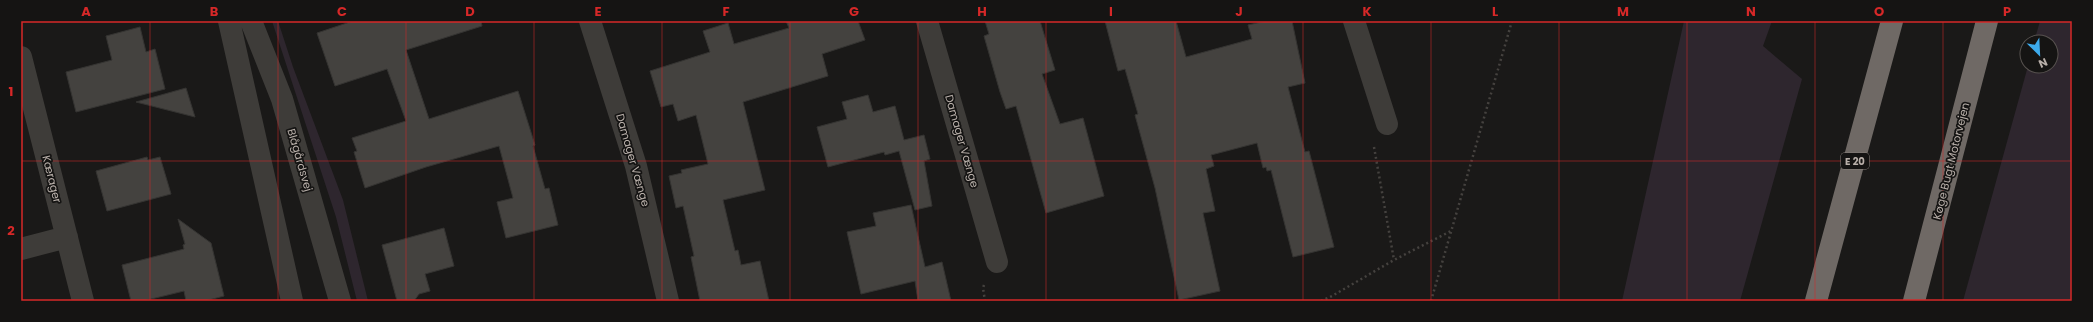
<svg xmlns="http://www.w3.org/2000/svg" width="2093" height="322" font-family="Poppins,sans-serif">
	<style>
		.green { fill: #2e262e }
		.building { fill: #44423f; stroke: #353432 }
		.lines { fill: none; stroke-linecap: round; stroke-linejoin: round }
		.path { stroke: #45423f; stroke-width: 2.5; stroke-dasharray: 2 3; stroke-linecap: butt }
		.minor { stroke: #3e3c39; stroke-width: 22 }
		.tertiary { stroke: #3e3c39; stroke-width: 22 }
		.motorway { stroke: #6f6965; stroke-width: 22 }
		.grid { fill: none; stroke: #d62828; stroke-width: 1; stroke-opacity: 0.55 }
		.labels { text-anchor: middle; stroke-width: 3.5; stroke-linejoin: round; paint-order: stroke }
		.shield { fill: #151413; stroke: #88817d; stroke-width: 1 }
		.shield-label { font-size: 10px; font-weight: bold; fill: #b9b0aa }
		.street-label { font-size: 11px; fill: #b9b0aa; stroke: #151413 }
		.neatline { fill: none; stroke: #d62828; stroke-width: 1.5 }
		.grid-label { font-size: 13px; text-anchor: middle; font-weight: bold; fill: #d62828 }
	</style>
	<rect width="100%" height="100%" fill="#1a1918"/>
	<!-- green -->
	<path class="green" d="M272,21H278L293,67L343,200L368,301H357L336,217Z
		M1684,21H1772L1763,46L1802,79L1740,301H1622Z
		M2040,21H2072V301H1963L2028,66H2051V42H2034Z"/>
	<!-- building -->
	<path class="building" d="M353,21H481L482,26L406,50L429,119L518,91L535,145L533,146L545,189L549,188L558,225L506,238L497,202L513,198L499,146L426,167L365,188L354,152L357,151L352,138L406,121L387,69L335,86L317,33Z
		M786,21H858L865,40L822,54L828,76L743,102L765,190L723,200L735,251L738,250L741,265L760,261L769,301H700L691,257L694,256L683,206L676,208L669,176L682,173L681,170L708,164L696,115L678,121L673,104L661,107L650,71L710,52L703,31L728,23L734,44L789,28Z
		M985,21H1040L1055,70L1042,74L1060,124L1083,118L1104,196L1046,213L1016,106L1006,109L1000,92L984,36L989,34Z
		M1105,21H1176L1186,57L1252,39L1248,25L1266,21H1292L1305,83L1288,87L1305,152L1309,151L1334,247L1293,257L1271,170L1267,171L1266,167L1263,168L1257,143L1211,155L1214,166L1206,169L1215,211L1203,213L1220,291L1179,300L1155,188L1135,115L1138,114L1125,69L1118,71Z
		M140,27L146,52L155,49L165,89L76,112L66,72L112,60L106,36Z
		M186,88L195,117L136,102Z
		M868,95L873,112L895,106L904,140L924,135L930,159L924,161L932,206L915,210L899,151L885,155L884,152L828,167L817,127L847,119L842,102Z
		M147,157L148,160L160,157L171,194L107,211L96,171Z
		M911,205L925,267L942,262L951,301H918L915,281L861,294L847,232L876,226L873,213Z
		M178,219L211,243L224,296L205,301H186L184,291L143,301H131L122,265L184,249L183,245L185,244Z
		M444,228L454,266L425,274L430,291L419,294L414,301H397L382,245Z"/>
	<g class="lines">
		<!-- path -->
		<path class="path" d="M1374,147L1394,260
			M984,285L983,288L985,301
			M1321,301L1332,296L1394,260L1451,231
			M1431,301L1512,21"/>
		<!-- minor -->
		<path class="minor" d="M590,21L636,166L668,301
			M927,21L997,262
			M1354,21L1387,124
			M21,57L83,301
			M21,249L67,237"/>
		<!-- tertiary -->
		<path class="tertiary" d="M229,21L292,301
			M251,21L282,99L340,301"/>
		<!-- motorway -->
		<path class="motorway" d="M1816,301L1892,21
			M1914,301L1987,21"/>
	</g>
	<!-- grid -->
	<path class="grid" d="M150,21V301M278,21V301M406,21V301M534,21V301M662,21V301M790,21V301M918,21V301M1046,21V301M1175,21V301M1303,21V301M1431,21V301M1559,21V301M1687,21V301M1815,21V301M1943,21V301M21,161H2072"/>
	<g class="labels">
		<!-- shield labels -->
		<rect class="shield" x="1841" y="153" width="28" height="16" rx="3"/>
		<g class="shield-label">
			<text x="1855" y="165">E 20</text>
		</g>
		<!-- street labels -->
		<g class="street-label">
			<text transform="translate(962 141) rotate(74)" y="4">Damager Vænge</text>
			<text transform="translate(300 160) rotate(74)" y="4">Blågårdsvej</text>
			<text transform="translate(633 160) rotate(74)" y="4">Damager Vænge</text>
			<text transform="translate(1951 161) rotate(-76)" y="4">Køge Bugt Motorvejen</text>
			<text transform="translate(52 179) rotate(76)" y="4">Kærager</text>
		</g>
	</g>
	<!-- border -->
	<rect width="2093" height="322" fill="none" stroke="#151413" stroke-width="44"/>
	<!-- north arrow -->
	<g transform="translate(2039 54) rotate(156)"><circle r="19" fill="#151413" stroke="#57524f"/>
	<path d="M0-3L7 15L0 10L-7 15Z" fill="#3dabec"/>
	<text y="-6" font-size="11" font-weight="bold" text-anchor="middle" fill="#b9b0aa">N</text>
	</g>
	<rect x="22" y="22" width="2049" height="278" class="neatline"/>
	<g class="grid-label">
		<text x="86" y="16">A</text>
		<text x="214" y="16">B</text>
		<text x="342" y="16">C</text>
		<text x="470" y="16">D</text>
		<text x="598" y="16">E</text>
		<text x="726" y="16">F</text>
		<text x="854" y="16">G</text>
		<text x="982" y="16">H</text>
		<text x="1111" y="16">I</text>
		<text x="1239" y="16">J</text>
		<text x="1367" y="16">K</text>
		<text x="1495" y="16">L</text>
		<text x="1623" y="16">M</text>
		<text x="1751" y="16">N</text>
		<text x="1879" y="16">O</text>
		<text x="2007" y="16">P</text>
		<text x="11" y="96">1</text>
		<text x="11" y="235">2</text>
	</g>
</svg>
